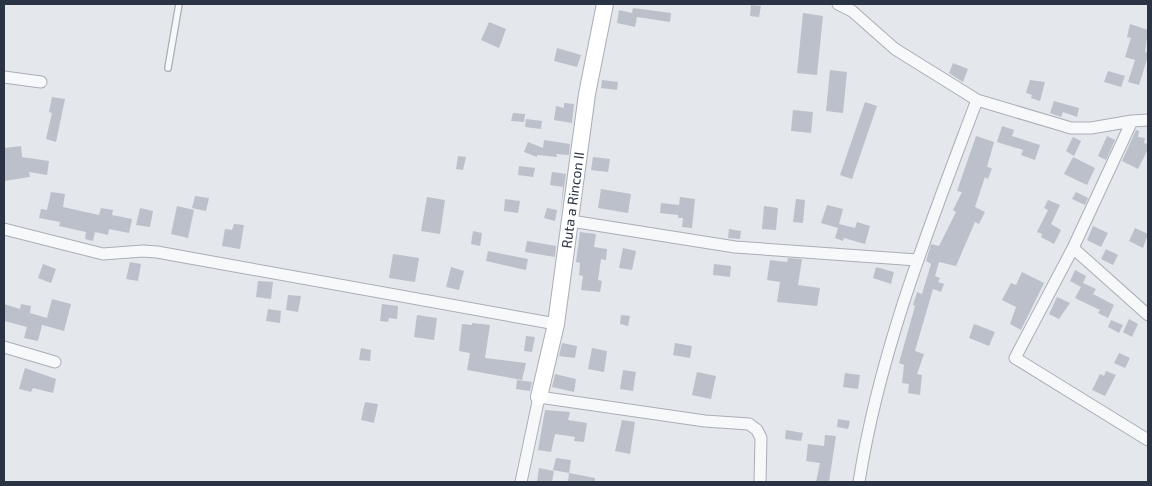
<svg xmlns="http://www.w3.org/2000/svg" width="1152" height="486" font-family="'Exo 2',sans-serif">
	<style>
		.building { fill: #bbc0ca }
		.lines { fill: none; stroke-linecap: round; stroke-linejoin: round }
		.lane-casing { stroke: #a9aeb7; stroke-width: 8 }
		.street-casing { stroke: #a9aeb7; stroke-width: 13 }
		.secondary-casing { stroke: #a9aeb7; stroke-width: 18 }
		.lane { stroke: #f7f8fa; stroke-width: 5.5 }
		.street { stroke: #f7f8fa; stroke-width: 11 }
		.secondary { stroke: #fff; stroke-width: 16 }
		.labels { text-anchor: middle; stroke-width: 5; stroke-linejoin: round; paint-order: stroke }
		.street-label { font-size: 14px; fill: #2b3445; stroke: #f4f6f9 }
	</style>
	<rect width="100%" height="100%" fill="#e4e7ec"/>
	<!-- building -->
	<path class="building" d="M751,5L761,6L759,17L750,16Z
		M633,8L671,13L670,22L637,17L635,27L617,23L619,10L632,13Z
		M803,13L823,16L817,75L797,73Z
		M489,22L506,29L499,48L481,40Z
		M1130,24L1148,30L1145,52L1148,53V56L1139,85L1128,82L1135,60L1125,57L1131,38L1127,37Z
		M557,48L581,55L577,67L554,61Z
		M953,63L968,69L963,82L949,73Z
		M830,70L847,72L843,113L826,111Z
		M1108,71L1125,76L1121,87L1104,82Z
		M602,80L618,82L617,90L601,88Z
		M1030,80L1045,82L1040,101L1031,98L1032,95L1026,93Z
		M52,97L65,99L56,142L46,139L52,113L49,112Z
		M1054,101L1079,108L1077,117L1063,112L1061,117L1050,113Z
		M865,102L877,106L852,179L840,175Z
		M564,103L574,104L572,123L554,120L556,106L564,108Z
		M793,110L813,112L811,133L791,131Z
		M513,113L525,114L524,122L511,121Z
		M526,119L542,121L541,129L525,127Z
		M1002,126L1014,130L1012,136L1040,145L1035,160L1021,155L1023,150L997,142Z
		M1136,130L1139,131L1138,137L1145,138L1144,143L1148,144V149L1138,169L1122,161Z
		M976,136L994,142L987,167L992,168L988,179L985,177L975,207L985,212L979,224L975,222L956,266L939,262L935,276L940,278L938,282L944,284L941,292L933,289L915,351L924,354L917,374L922,375L920,395L908,393L909,384L902,383L904,365L899,363L915,306L913,305L917,292L922,294L931,264L926,261L931,244L939,246L956,212L953,210L962,192L957,191Z
		M1107,136L1115,140L1106,160L1098,156Z
		M1073,137L1081,141L1074,156L1066,151Z
		M544,140L570,144L569,155L556,154L557,157L537,155V157L524,152L528,142L543,148Z
		M21,146L22,157L49,161L47,175L29,172L30,177L4,181V148Z
		M458,156L466,157L463,170L456,169Z
		M593,157L610,159L608,172L591,170Z
		M1073,157L1095,168L1087,185L1064,174Z
		M519,166L535,168L533,177L518,175Z
		M552,172L566,174L560,216L563,187L550,185Z
		M601,189L631,194L628,213L598,208Z
		M51,192L65,194L63,207L99,215L101,208L113,210L112,215L132,219L129,233L109,229L108,235L95,232L93,241L85,239L86,232L59,226L60,222L39,218L41,209L47,210Z
		M1076,192L1088,198L1085,205L1072,199Z
		M195,196L209,198L206,211L192,208Z
		M427,197L445,200L440,234L421,231Z
		M680,197L695,199L692,228L682,227L683,218H678V215L660,213L661,203L679,205Z
		M505,199L520,201L518,213L504,211Z
		M796,199L805,200L803,223L793,222Z
		M1048,200L1060,205L1051,224L1061,230L1054,244L1041,237L1042,234L1037,232L1048,210L1044,208Z
		M827,205L843,209L839,224L855,228L857,222L870,226L865,244L844,238L843,241L835,238L838,228L821,223Z
		M177,206L194,210L188,238L171,234Z
		M764,206L778,208L776,230L762,229Z
		M140,208L153,211L150,227L136,225Z
		M547,208L557,210L555,221L544,218Z
		M234,224L244,225L240,249L222,246L225,229L232,230Z
		M1093,226L1108,233L1101,247L1087,240Z
		M1135,228L1148,234L1143,248L1129,241Z
		M729,229L741,231L740,239L728,238Z
		M473,231L482,233L480,246L471,244Z
		M580,232L596,234L594,247L607,249L606,260L601,259L598,280L602,281L600,292L581,290L583,276L579,275L580,263L576,262Z
		M527,241L556,246L555,257L525,252Z
		M623,248L636,251L632,270L619,268Z
		M1106,249L1118,255L1113,265L1101,259Z
		M488,251L528,259L526,270L486,261Z
		M393,254L419,258L415,282L389,278Z
		M788,258L802,259L798,285L820,288L817,306L777,302L780,282L767,280L770,260L787,262Z
		M130,262L141,264L138,281L126,279Z
		M43,264L56,269L51,283L38,278Z
		M714,264L731,266L730,277L713,275Z
		M451,267L464,271L459,290L446,287Z
		M876,267L894,272L891,284L873,278Z
		M1075,270L1086,276L1083,283L1096,289L1093,294L1114,305L1108,318L1098,313L1100,310L1075,298L1081,287L1070,281Z
		M1022,272L1044,283L1021,330L1010,324L1016,307L1002,300L1011,283L1016,285Z
		M258,281L273,282L271,299L256,297Z
		M288,295L301,296L298,312L286,310Z
		M1057,297L1070,303L1059,319L1049,314Z
		M52,299L71,304L64,331L42,325L38,341L24,338L27,327L4,321V304L20,309L21,304L31,306L30,313L47,318Z
		M382,304L398,306L397,319L389,318L388,322L380,321Z
		M268,309L281,311L280,323L266,321Z
		M417,315L437,318L434,340L414,337Z
		M621,315L630,316L628,326L620,324Z
		M1129,319L1138,324L1132,337L1123,332Z
		M1111,320L1123,325L1119,333L1108,327Z
		M472,323L490,325L485,358L526,363L522,380L467,370L470,353L459,351L462,324L472,325Z
		M974,324L995,332L989,346L969,338Z
		M526,336L535,337L532,352L524,351Z
		M562,343L577,346L575,358L559,356Z
		M675,343L692,346L690,358L673,355Z
		M361,348L371,350L370,361L359,360Z
		M592,348L607,351L604,372L588,369Z
		M1119,353L1130,358L1125,368L1114,363Z
		M25,368L56,379L53,393L33,388L31,392L19,389Z
		M623,370L636,372L633,391L620,389Z
		M1106,371L1116,375L1105,396L1092,390L1100,374L1104,376Z
		M697,372L716,376L711,399L692,395Z
		M845,373L860,375L858,389L843,387Z
		M555,374L576,379L574,392L552,387Z
		M517,380L532,382L530,391L516,389Z
		M365,402L378,404L374,423L361,420Z
		M545,410L570,412L568,420L587,423L584,442L574,441L575,437L555,434L551,452L538,450Z
		M838,419L850,421L848,429L837,427Z
		M622,420L635,422L630,454L615,451Z
		M786,430L803,433L801,441L785,439Z
		M825,435L836,436L829,482H816L820,463L806,461L808,444L824,446Z
		M556,458L571,460L569,473L553,470Z
		M539,468L554,471L552,482H537Z
		M569,473L595,478V482H568Z"/>
	<g class="lines">
		<!-- lane casing -->
		<g class="lane-casing">
			<path id="lane" d="M168,68L179,4"/>
		</g>
		<!-- street casing -->
		<g class="street-casing">
			<path id="street" d="M838,4L852,11L895,49L977,100C930,225 880,349 859,482
				M4,77L41,82
				M977,100L1071,128H1091L1132,121L1073,248L1148,315
				M1132,121L1148,120
				M571,221L735,247L917,260
				M4,229L103,254L143,251L157,252L556,324
				M1073,248L1015,358L1148,440
				M4,347L55,362
				M521,482L539,397L705,421L749,424L757,430L761,438L760,482"/>
		</g>
		<!-- secondary casing -->
		<g class="secondary-casing">
			<g id="secondary">
				<path id="s1" d="M539,397L556,324L587,94L605,4"/>
			</g>
		</g>
		<!-- lane -->
		<use href="#lane" class="lane"/>
		<!-- street -->
		<use href="#street" class="street"/>
		<!-- secondary -->
		<use href="#secondary" class="secondary"/>
	</g>
	<g class="labels">
		<!-- street labels -->
		<g class="street-label">
			<text dy="5" stroke="none"><textPath href="#s1" startOffset="200">Ruta a Rincon II</textPath></text>
		</g>
	</g>
	<!-- border -->
	<rect width="1152" height="486" fill="none" stroke="#2b3445" stroke-width="10"/>
</svg>
